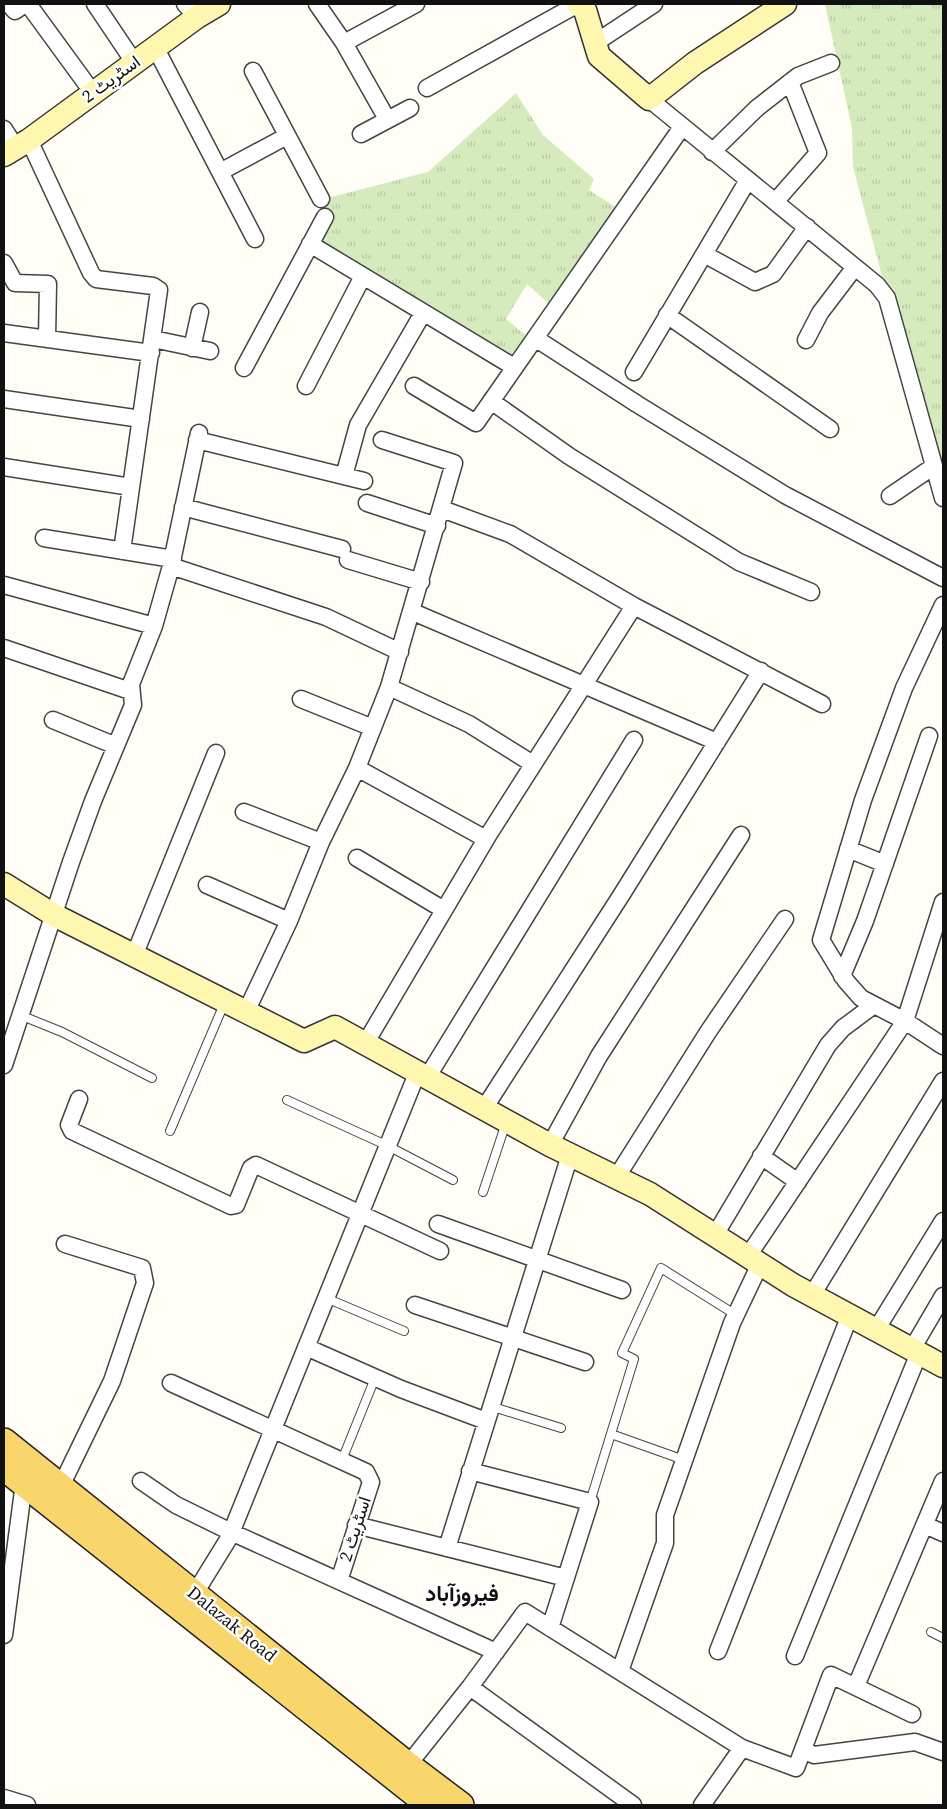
<svg xmlns="http://www.w3.org/2000/svg" width="947" height="1809" font-family="'Source Serif 4',Vazirmatn,serif">
	<style>
		.grass { fill: url(#grass-tufts) }
		.lines { fill: none; stroke-linecap: round; stroke-linejoin: round }
		.lane-casing { stroke: #444; stroke-width: 10 }
		.street-casing { stroke: #444; stroke-width: 19 }
		.secondary-casing { stroke: #333; stroke-width: 25 }
		.primary-casing { stroke: #222; stroke-width: 28 }
		.lane { stroke: #fff; stroke-width: 8 }
		.street { stroke: #fff; stroke-width: 16 }
		.secondary { stroke: #fff6b0; stroke-width: 22 }
		.primary { stroke: #f9d66b; stroke-width: 25 }
		.labels { text-anchor: middle; stroke-width: 5; stroke-linejoin: round; paint-order: stroke }
		.street-label { font-size: 18px; fill: #111; stroke: #fff }
		.district-label { font-size: 22px; font-weight: bold; fill: #111; stroke: #fff }
	</style>
	<defs>
		<pattern id="grass-tufts" width="24" height="20" patternUnits="userSpaceOnUse" patternTransform="scale(1.25)"><rect width="24" height="20" fill="#d5ebbd"/><path d="M3 7l-1-3M5 7V3M7 7l1-3M15 17l-1-3M17 17v-4M19 17l1-3" fill="none" stroke="#b6c8a1"/></pattern>
	</defs>
	<rect width="100%" height="100%" fill="#fffdf5"/>
	<!-- grass -->
	<path class="grass" d="M825,4H943V505L853,167L852,128Z
		M516,93L543,135L594,179L589,190L623,212L555,309L527,284L506,319L533,341L511,367L310,244L325,217L316,201L428,172Z"/>
	<g class="lines">
		<!-- lane casing -->
		<g class="lane-casing">
			<path id="lane" d="M20,1015L62,1032L152,1078
				M287,1100L388,1146L453,1180
				M170,1131L224,1004
				M483,1192L506,1123
				M326,1298L404,1331
				M490,1406L561,1428
				M611,1434L684,1460
				M342,1460L375,1378
				M590,1502L634,1359L622,1353L661,1268L736,1315
				M931,1632L943,1638"/>
		</g>
		<!-- street casing -->
		<g class="street-casing">
			<path id="street" d="M9,4L15,11L25,4
				M28,4L93,93
				M95,4L134,62
				M185,4L197,17
				M317,4L344,43L387,119
				M344,43L416,4
				M595,43L654,4
				M155,47L255,239
				M253,71L321,199
				M427,88L578,4
				M649,99L877,285L887,298L943,498
				M4,129L16,148
				M361,134L410,108
				M29,140L91,273L96,279L153,286L159,290L122,551
				M712,152L757,108L798,76L831,63
				M220,172L287,136
				M775,202L818,153L790,82
				M310,244L514,367
				M704,254L755,282L773,274L807,227
				M4,263L15,283L48,284L47,339
				M667,315L830,429
				M4,333L151,353
				M535,338L637,404L785,495L943,578
				M153,339L210,351
				M806,340L820,313L855,267
				M192,348L200,312
				M244,368L325,217
				M634,372L748,180
				M306,386L363,276
				M414,386L476,423L682,127
				M4,399L141,419
				M491,401L569,456L739,562L811,592
				M197,440L364,481
				M4,467L131,487
				M344,476L358,425L423,313
				M890,496L934,466
				M367,503L437,526
				M183,507L342,549
				M442,509L510,534L634,606L822,704
				M44,538L173,559
				M348,560L421,582
				M171,566L326,617L400,652
				M4,585L154,626
				M943,605L904,688L863,800L821,940L846,981L861,998L905,1021L943,1046
				M413,612L717,742
				M4,648L130,691
				M389,687L469,724L533,764
				M301,699L373,728
				M53,720L116,746
				M357,768L486,839
				M244,812L321,842
				M848,849L885,864
				M357,858L444,910
				M207,885L289,921
				M134,956L216,753
				M842,976L865,921L929,736
				M246,1012L289,921L321,842L357,768L389,687L454,463L382,440
				M365,1044L489,834L634,606
				M4,1065L71,862L93,801L133,705L131,684L154,626L171,566L199,433
				M428,1076L634,740
				M79,1099L69,1125L72,1131L231,1206L236,1205L251,1168L256,1165L440,1251
				M485,1107L622,894L761,671
				M550,1145L599,1056L741,835
				M761,1156L798,1182
				M616,1178L708,1032L785,919
				M438,1224L622,1290
				M715,1235L828,1045L843,1028L874,1005
				M748,1256L905,1021L943,902
				M812,1295L943,1081
				M415,1305L585,1362
				M876,1330L943,1221
				M306,1347L401,1389L486,1421
				M912,1349L943,1296
				M171,1383L366,1472L371,1482L339,1581
				M470,1471L590,1502L550,1628
				M141,1481L176,1505L231,1532L496,1652
				M61,1486L112,1381L145,1283L142,1268L65,1244
				M356,1525L566,1578
				M925,1525L943,1533
				M447,1548L570,1155
				M195,1593L229,1538L418,1071
				M4,1635L24,1483
				M718,1651L850,1315
				M795,1656L919,1353
				M620,1671L665,1543V1515L732,1323L760,1264
				M856,1686L943,1481
				M470,1687L633,1805
				M803,1750L814,1755L915,1742L943,1752
				M408,1765L470,1687L525,1612L742,1748L796,1768L831,1675L912,1714
				M4,1798L27,1805
				M702,1805L742,1748"/>
		</g>
		<!-- secondary casing -->
		<g class="secondary-casing">
			<path id="secondary" d="M578,4L585,10L599,56L649,99L695,63L785,4
				M4,155L29,140L197,17L219,4
				M4,884L54,915L304,1041L335,1027L550,1145L650,1194L793,1285L943,1366"/>
		</g>
		<!-- primary casing -->
		<g class="primary-casing">
			<path id="primary" d="M4,1441L408,1765L461,1805
				M4,1468L429,1805"/>
		</g>
		<!-- lane -->
		<use href="#lane" class="lane"/>
		<!-- street -->
		<use href="#street" class="street"/>
		<!-- secondary -->
		<use href="#secondary" class="secondary"/>
		<!-- primary -->
		<use href="#primary" class="primary"/>
	</g>
	<g class="labels">
		<!-- street labels -->
		<g class="street-label">
			<text transform="translate(111 79) rotate(-36)" y="6">اسٹریٹ 2</text>
			<text transform="translate(355 1529) rotate(-72)" y="6">اسٹریٹ 2</text>
			<text transform="translate(232 1624) rotate(39)" y="6">Dalazak Road</text>
		</g>
		<!-- district labels -->
		<g class="district-label">
			<text x="462" y="1601">فیروزآباد</text>
		</g>
	</g>
	<!-- border -->
	<rect width="947" height="1809" fill="none" stroke="#111111" stroke-width="10"/>
</svg>
